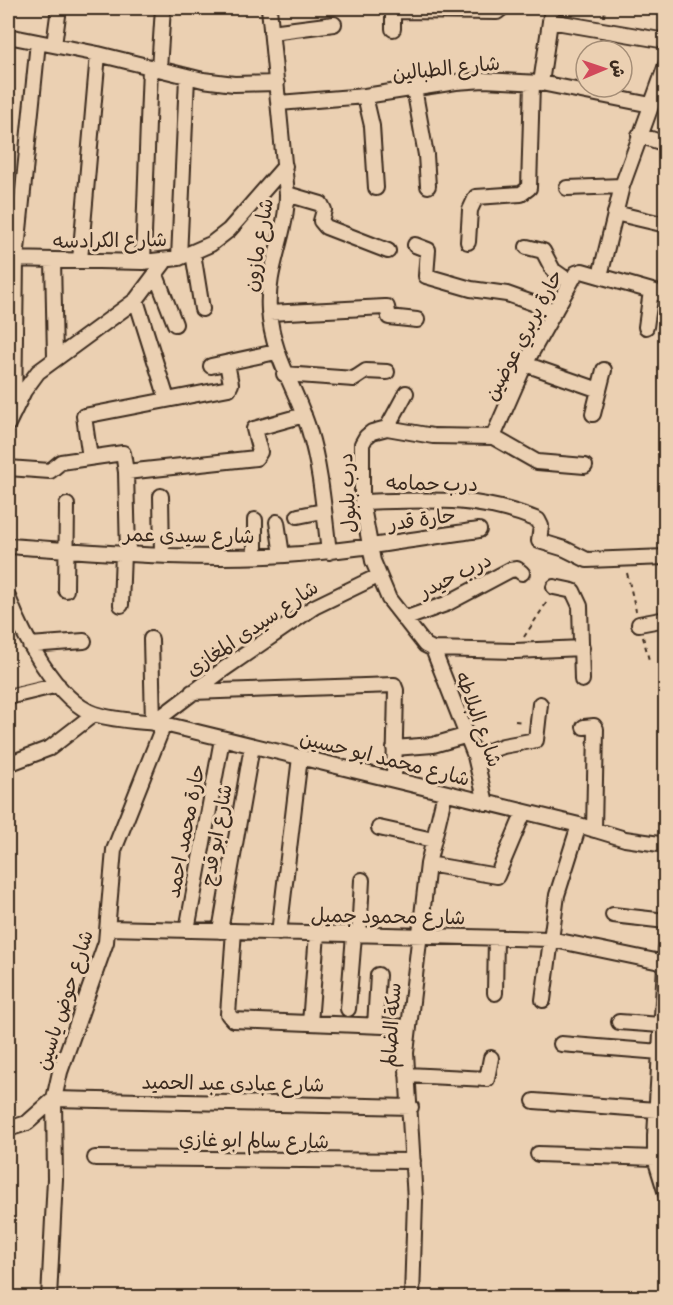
<svg xmlns="http://www.w3.org/2000/svg" width="673" height="1305" font-family="Itim,'Playpen Sans Arabic',sans-serif">
	<style>
		.lines { fill: none; stroke-linecap: round; stroke-linejoin: round }
		.minor-casing { stroke: #3b2a1e; stroke-width: 18 }
		.path { stroke: #3b2a1e; stroke-width: 2; stroke-dasharray: 4.5 4.5; stroke-linecap: butt }
		.minor { stroke: #ebd0b2; stroke-width: 14 }
		.labels { text-anchor: middle; stroke-width: 6; stroke-linejoin: round; paint-order: stroke }
		.street-label { font-size: 20px; fill: #3b2a1e; stroke: #ebd0b2 }
	</style>
	<rect width="100%" height="100%" fill="#ebd0b2"/>
	<filter id="ink" filterUnits="userSpaceOnUse"><feTurbulence type="fractalNoise" baseFrequency=".0167" numOctaves="2"/><feDisplacementMap in="SourceGraphic" scale="12" xChannelSelector="R" yChannelSelector="G"/><feConvolveMatrix kernelMatrix="1 2 1 2 8 2 1 2 1" color-interpolation-filters="sRGB"/></filter>
	<g filter="url(#ink)">
		<g class="lines">
			<!-- minor casing -->
			<g class="minor-casing">
				<path id="minor" d="M269,8L287,194C287,234 266,269 269,310C272,356 296,388 309,430C321,469 324,512 329,552
					M550,21L666,41
					M393,29V15L395,11L497,12L502,8
					M271,32L334,24
					M8,36L98,54L203,80L234,84L277,83
					M54,45L59,8
					M159,69L163,8
					M541,83L552,8
					M414,88L426,155L428,186
					M365,96L372,126L376,188
					M279,103L365,96L456,82L484,80L541,83L651,105
					M639,135L666,144
					M567,188L622,186
					M287,194L321,204L324,210L321,221L326,227L388,251
					M615,213L666,225
					M468,242L470,210L476,197L521,194L529,188L532,83
					M415,245L428,250L426,276L471,289L507,294L555,311
					M527,247L543,251L553,270L570,282
					M193,253L202,309
					M179,258L187,77
					M10,259L143,262L179,258L211,244L229,230L285,166
					M53,260L55,357
					M80,260L98,54
					M143,262L150,67
					M156,275L175,324
					M600,276L622,186L666,65
					M136,300L167,399
					M269,313L385,307H387L389,317L417,320
					M646,327L651,291
					M525,364L599,390
					M211,366L276,352
					M284,374L354,379L366,371L387,372
					M8,411L14,412L16,260L38,42
					M593,414L604,370
					M8,424L24,391L38,372L136,300L166,260
					M387,428L406,393
					M493,437L525,364L576,273L582,271L666,295
					M90,458L84,416L229,388L231,384L227,363
					M8,468L50,471L61,462L123,453L126,472L128,553
					M126,472L256,458L260,452L254,429L304,415
					M161,496L162,555
					M362,502C426,500 477,495 538,520L541,526L539,541L565,549L587,560L666,557
					M298,516L323,511
					M255,520V556
					M277,522L282,555
					M8,546C100,552 193,561 285,555C350,551 415,539 479,530
					M554,587L573,591L580,606L582,680
					M66,590L67,505
					M8,597C22,633 56,701 95,714C116,721 142,721 164,724L579,825L625,839L666,845
					M121,605L123,553
					M404,619L446,604L510,570L517,569L522,573
					M639,624L666,619
					M151,639L153,723
					M30,645L84,641
					M582,648L515,651L433,649L425,645L389,599L373,561L362,502V444L366,437L372,432L387,428L433,436L493,437L537,462L585,466
					M433,649L475,756L486,803
					M192,692L394,685L396,690L394,780
					M8,697L58,685
					M153,723L224,669L314,607L378,576
					M584,727L594,726L596,729L594,830
					M394,748L433,745L468,735
					M475,756L503,746L536,740L540,704
					M8,764L50,748L94,714
					M379,828L433,840
					M428,864L497,876L524,812
					M613,915L666,921
					M108,928L550,939L665,963
					M187,930L222,739
					M220,931L252,746
					M234,931L228,1014L233,1020L408,1027
					M279,933L300,757
					M359,935L362,880
					M666,949L655,1136V1158L666,1194
					M495,993L496,938
					M543,1000L557,895L579,825
					M348,1009L354,935
					M619,1022L661,1025
					M310,1023L317,934
					M375,1026L378,975
					M561,1044L660,1052
					M407,1075L487,1079L491,1058
					M534,1101L656,1110
					M8,1129L27,1123L54,1099L411,1107
					M538,1154L655,1158
					M95,1158L413,1161
					M49,1298L55,1179L54,1099L60,1072L106,942L114,850L164,724
					M412,1298L415,1200L406,1053L428,864L445,793"/>
			</g>
			<!-- path -->
			<path class="path" d="M604,17L605,8
				M596,51L599,43
				M627,573L636,611
				M524,637L547,602
				M643,637L649,660
				M515,721L524,722"/>
			<!-- minor -->
			<use href="#minor" class="minor"/>
		</g>
	</g>
	<g class="labels">
		<!-- street labels -->
		<g class="street-label">
			<text transform="translate(446 68) rotate(-6)" y="7">شارع الطبالين</text>
			<text transform="translate(110 240) rotate(-1)" y="7">شارع الكرادسه</text>
			<text transform="translate(258 245) rotate(-80)" y="7">شارع مازون</text>
			<text transform="translate(523 335) rotate(-62)" y="7">حارة بربري عوضين</text>
			<text transform="translate(432 483) rotate(1)" y="7">درب حمامه</text>
			<text transform="translate(347 493) rotate(-93)" y="7">درب بلبول</text>
			<text transform="translate(422 519) rotate(-8)" y="7">حارة قدر</text>
			<text transform="translate(189 535) rotate(1)" y="7">شارع سيدى عمر</text>
			<text transform="translate(455 575) rotate(-26)" y="7">درب حيدر</text>
			<text transform="translate(252 628) rotate(-34)" y="7">شارع سيدى المغازى</text>
			<text transform="translate(479 719) rotate(70)" y="7">شارع البلاطه</text>
			<text transform="translate(385 758) rotate(14)" y="7">شارع محمد ابو حسين</text>
			<text transform="translate(185 831) rotate(-79)" y="7">حارة محمد احمد</text>
			<text transform="translate(216 835) rotate(-80)" y="7">شارع ابو قدح</text>
			<text transform="translate(388 916) rotate(1)" y="7">شارع محمود جميل</text>
			<text transform="translate(64 1000) rotate(-72)" y="7">شارع حوض ياسين</text>
			<text transform="translate(391 1025) rotate(-86)" y="7">سكة الضالم</text>
			<text transform="translate(233 1083) rotate(1)" y="7">شارع عبادى عبد الحميد</text>
			<text transform="translate(254 1140) rotate(1)" y="7">شارع سالم ابو غازي</text>
		</g>
	</g>
	<!-- margin -->
	<rect width="673" height="1305" fill="none" stroke="#ebd0b2" stroke-width="30"/>
	<rect x="15" y="15" width="643" height="1275" fill="none" stroke="#3b2a1e" stroke-width="2" filter="url(#ink)"/>
	<!-- north arrow -->
	<g transform="translate(604 69) rotate(88)"><circle r="28" fill="#ebd0b2" stroke="#a58e77" stroke-width="1.5"/>
	<path d="M0-4.5L10 22L0 15L-10 22Z" fill="#d1495b"/>
	<text y="-9" font-size="16" font-weight="bold" text-anchor="middle" fill="#3b2a1e">ش</text>
	</g>
</svg>
